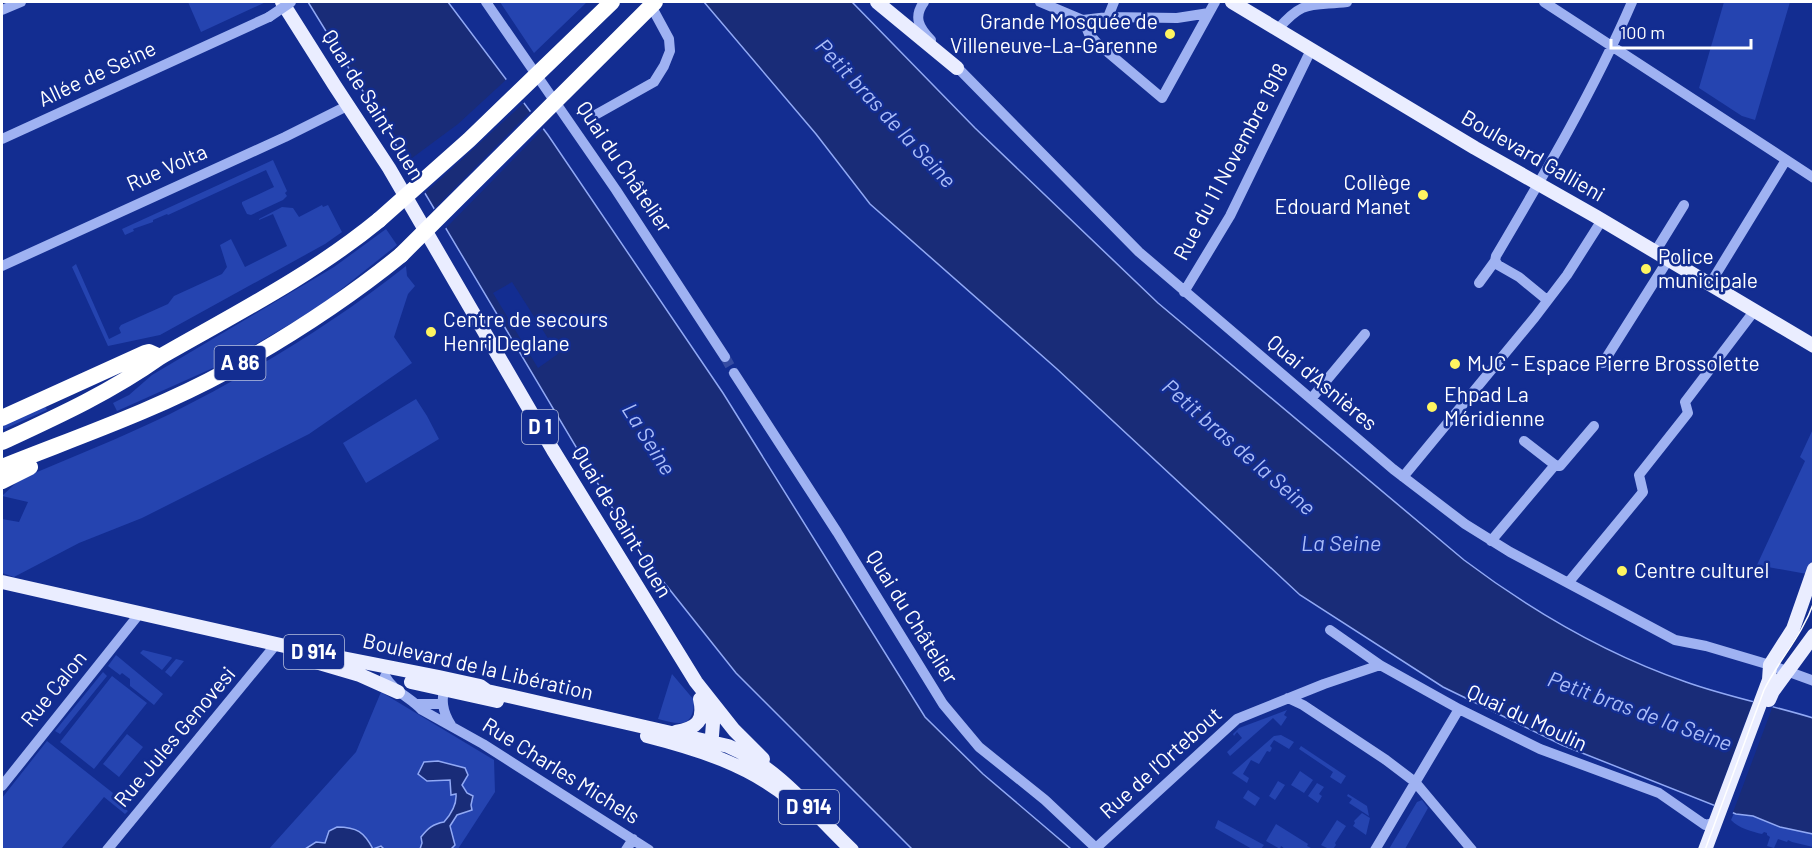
<svg xmlns="http://www.w3.org/2000/svg" width="1815" height="851" font-family="Barlow,sans-serif">
	<style>
		.green { fill: #2544b0 }
		.water { fill: #192c78; stroke: #91a9f5; stroke-width: 1.5 }
		.pier { fill: #132d91 }
		.lines { fill: none; stroke-linecap: round; stroke-linejoin: round }
		.minor-tunnel { stroke: #364ca2; stroke-width: 10; stroke-dasharray: 10 5; stroke-linecap: butt }
		.minor { stroke: #9fb2f2; stroke-width: 10 }
		.major { stroke: #eaedff; stroke-width: 14 }
		.highway { stroke: #fff; stroke-width: 16 }
		.tram { stroke: #fff; stroke-width: 1.5 }
		.minor-bridge { stroke: #9fb2f2; stroke-width: 10 }
		.highway-bridge { stroke: #fff; stroke-width: 16 }
		.poi-dot { fill: #fff560; stroke: #132d91; stroke-width: 2 }
		.labels { text-anchor: middle; stroke-width: 5; stroke-linejoin: round; paint-order: stroke }
		.shield { fill: #132d91; stroke: #b8c0de; stroke-width: 1.5 }
		.shield-label { font-size: 20px; font-weight: bold; fill: #fff }
		.poi-label { font-size: 21px; fill: #fff; stroke: #132d91; text-anchor: start }
		.street-label { font-size: 21px; fill: #fff; stroke: #132d91 }
		.water-label { font-size: 22px; font-style: italic; fill: #abbdf9; stroke: #132d91 }
	</style>
	<rect width="100%" height="100%" fill="#132d91"/>
	<!-- green -->
	<path class="green" d="M188,2H266L201,32Z
		M500,2H587L534,53Z
		M1724,2H1790L1755,120L1742,116L1699,88Z
		M273,160L287,191L285,193L287,196L283,200L251,215L247,214L242,204V202L274,187L266,170L168,215L167,214L153,220V222L133,229L134,231L125,235L122,229Z
		M322,205L323,207L328,205L342,232L325,244L160,335L108,346L72,267L76,264L109,339L121,333L119,328L121,325L168,304L174,296L222,274L227,267L220,245L231,239L245,267L287,246L273,214L259,220V219L282,207L293,208L299,217Z
		M386,229L397,245L324,303L292,323L222,364L117,411L113,403L129,395L152,375L334,267Z
		M406,266L407,276L415,286L408,294L394,337L412,363L309,434L142,518L79,543L14,577L2,573V519L19,522L28,502L2,496L19,480C69,458 121,438 170,414C253,372 333,324 406,266Z
		M416,399L427,416L439,439L366,483L343,443Z
		M45,406L47,410L2,430V425Z
		M1813,429L1814,556L1807,574L1757,565L1805,461L1800,457Z
		M143,650L171,657L172,658L162,670L140,653Z
		M116,655L163,694L154,705L130,686V679L122,673L120,675L108,666Z
		M176,659L184,661L171,677L165,672Z
		M103,672L107,676L60,734L55,731Z
		M672,674L694,700C694,728 680,725 658,719Z
		M112,676L147,703L94,769L60,742Z
		M381,692L494,760L495,792L458,849L268,850L356,752Z
		M1287,710L1284,715L1287,717L1281,726L1273,718L1230,756L1227,752L1242,738L1237,732L1234,736L1233,734L1239,728Z
		M127,734L143,747L119,777L103,764Z
		M1281,735L1294,742L1289,749L1274,740L1270,746L1272,748L1270,752L1267,751L1259,764L1251,760L1243,774L1249,778L1247,783L1232,773L1274,736Z
		M47,741L113,793L111,797L128,811L125,814L104,797L61,849H2V798Z
		M1301,746L1346,776L1341,784L1330,777L1333,772L1299,749Z
		M1300,771L1313,780L1304,793L1291,785Z
		M1278,781L1285,785L1275,800L1269,796Z
		M1317,783L1324,787L1319,794L1322,796L1318,803L1308,796Z
		M1248,790L1260,798L1255,806L1243,798Z
		M1348,794L1367,806L1369,816L1349,803L1352,799L1347,796Z
		M1422,800L1428,808L1405,849H1389L1417,802Z
		M1362,813L1370,818L1366,835L1353,826L1355,823L1354,821Z
		M1734,813L1753,816L1780,827L1813,834V847L1792,842L1788,840L1787,842L1778,839L1774,848L1767,846L1770,837L1767,835V833L1764,832L1762,834C1753,832 1738,828 1731,820Z
		M1218,820L1264,845L1261,849H1252L1215,828Z
		M1337,820L1346,826L1335,843L1336,845L1333,849H1329L1321,845Z
		M1276,824L1308,844L1307,846L1313,849H1285L1281,846L1280,849L1266,841Z"/>
	<!-- water -->
	<path class="water" d="M308,2H448L548,135L723,393L925,717L983,774L1071,849H912L736,673L635,546L401,153Z
		M704,2H852L975,128L1158,303L1464,560C1533,612 1605,654 1686,682C1728,697 1771,705 1813,718V834L1780,827L1753,816L1736,814L1562,745L1443,687L1300,595L1057,369L870,204L816,134Z
		M438,761L465,768L468,775L462,785L467,793L473,796L471,805L472,810L457,815L450,826L455,845L451,849H420L422,843L421,837C428,828 433,824 444,822C451,814 457,805 456,794L451,795L450,780L427,781L418,774L424,762Z
		M337,827C357,827 364,832 373,849L381,846L384,849H305L316,842L325,843L329,831Z"/>
	<!-- pier -->
	<path class="pier" d="M508,78L526,101L423,195L404,164L458,124Z
		M532,110L545,127L444,230L432,211Z
		M512,282L558,354L538,368L493,293Z
		M1754,699L1774,703L1732,815L1713,808Z"/>
	<g class="lines">
		<!-- minor-tunnel -->
		<path class="minor-tunnel" d="M725,357L734,373"/>
		<!-- minor -->
		<path class="minor" d="M486,2L616,190L725,357
			M924,2C913,17 919,28 931,40
			M1040,2L1083,20L1089,34L1098,44L1162,98L1215,2
			M1544,2L1814,178
			M2,10L21,2
			M1108,17L1114,2
			M1083,20L1108,17L1177,18L1209,13
			M1278,29C1303,0 1309,6 1347,2
			M952,62L1139,252L1393,469L1465,524L1510,552L1675,640L1706,646L1770,665L1814,681
			M597,114L654,82L664,66L670,51L669,39L649,2
			M2,139L269,17
			M1655,252L1684,205
			M1495,261L1498,265L1519,277L1547,300
			M2,266L285,137L349,105
			M1479,283L1495,261L1496,256C1545,173 1594,90 1632,2
			M1710,284L1786,160
			M1184,292L1230,216L1311,50
			M1603,363L1668,260
			M734,373L837,532L943,704L979,747L1045,800L1098,850
			M1311,399L1365,334
			M1524,441L1555,465
			M1403,477L1535,317L1567,275L1602,220
			M1491,541L1555,465L1560,466L1594,426
			M1568,583L1643,492L1639,475L1688,413L1685,402L1755,310
			M1330,630L1380,665L1459,709L1540,749L1659,793L1705,825L1714,823
			M385,676C394,692 410,697 422,710L483,744L649,850
			M445,683C441,700 442,711 451,725
			M1288,698L1303,705L1386,760L1415,782L1472,850
			M417,704H442
			M2,786L136,618
			M1096,848L1237,719L1324,684L1380,665
			M107,850L273,648
			M626,850L633,839
			M1375,850L1459,709"/>
		<!-- major -->
		<path class="major" d="M282,2L335,86L389,168L553,450L696,682L734,730L763,759
			M877,2L957,68
			M1232,2L1475,148L1595,216L1814,346
			M2,582L307,651L439,677L480,686L487,691L728,746C779,768 813,813 852,850
			M309,660L360,675L398,692
			M411,682L497,701
			M703,697L713,723L711,748
			M1769,700L1773,691L1814,635
			M676,732C697,728 705,721 700,699
			M647,736C698,749 749,765 790,799
			M1705,850L1769,680L1770,665L1793,629L1814,569"/>
		<!-- highway -->
		<path class="highway" d="M2,418L145,353L149,352L160,357
			M2,442C56,417 111,392 160,357C235,314 312,275 379,220
			M2,467C77,437 156,410 227,371C288,337 347,299 401,255
			M2,481L30,467"/>
		<!-- tram -->
		<path class="tram" d="M1705,850L1764,690C1780,658 1802,636 1814,602"/>
		<!-- minor-bridge -->
		<path class="minor-bridge" d="M269,17L291,2"/>
		<!-- highway-bridge -->
		<path class="highway-bridge" d="M379,220L469,140L612,2
			M401,255L655,2"/>
	</g>
	<!-- markers -->
	<g class="poi-dot">
		<circle cx="1170" cy="34" r="6"/>
		<circle cx="1423" cy="195" r="6"/>
		<circle cx="1646" cy="269" r="6"/>
		<circle cx="431" cy="332" r="6"/>
		<circle cx="1455" cy="364" r="6"/>
		<circle cx="1432" cy="407" r="6"/>
		<circle cx="1622" cy="571" r="6"/>
	</g>
	<g class="labels">
		<!-- shield labels -->
		<g class="shield">
			<rect x="214.5" y="346" width="51" height="34" rx="4.5"/>
			<rect x="522" y="410" width="36" height="34" rx="4.5"/>
			<rect x="284" y="635" width="60" height="34" rx="4.5"/>
			<rect x="779" y="790" width="60" height="34" rx="4.5"/>
		</g>
		<g class="shield-label">
			<text x="240" y="370">A 86</text>
			<text x="540" y="434">D 1</text>
			<text x="314" y="659">D 914</text>
			<text x="809" y="814">D 914</text>
		</g>
		<!-- poi labels -->
		<g class="poi-label">
			<text x="1158" y="29" text-anchor="end">Grande Mosquée de<tspan x="1158" dy="24">Villeneuve-La-Garenne</tspan></text>
			<text x="1411" y="190" text-anchor="end">Collège<tspan x="1411" dy="24">Edouard Manet</tspan></text>
			<text x="1658" y="264">Police<tspan x="1658" dy="24">municipale</tspan></text>
			<text x="443" y="327">Centre de secours<tspan x="443" dy="24">Henri Deglane</tspan></text>
			<text x="1467" y="371">MJC - Espace Pierre Brossolette</text>
			<text x="1444" y="402">Ehpad La<tspan x="1444" dy="24">Méridienne</tspan></text>
			<text x="1634" y="578">Centre culturel</text>
		</g>
		<!-- street labels -->
		<g class="street-label">
			<text transform="translate(97 74) rotate(-25)" y="7">Allée de Seine</text>
			<text transform="translate(373 105) rotate(58)" y="7">Quai de Saint-Ouen</text>
			<text transform="translate(1533 156) rotate(30)" y="7">Boulevard Gallieni</text>
			<text transform="translate(1231 162) rotate(-62)" y="7">Rue du 11 Novembre 1918</text>
			<text transform="translate(624 167) rotate(56)" y="7">Quai du Châtelier</text>
			<text transform="translate(167 168) rotate(-24)" y="7">Rue Volta</text>
			<text transform="translate(1322 383) rotate(40)" y="7">Quai d'Asnières</text>
			<text transform="translate(622 522) rotate(59)" y="7">Quai de Saint-Ouen</text>
			<text transform="translate(912 617) rotate(58)" y="7">Quai du Châtelier</text>
			<text transform="translate(478 667) rotate(13)" y="7">Boulevard de la Libération</text>
			<text transform="translate(54 689) rotate(-51)" y="7">Rue Calon</text>
			<text transform="translate(1527 718) rotate(25)" y="7">Quai du Moulin</text>
			<text transform="translate(175 737) rotate(-50)" y="7">Rue Jules Genovesi</text>
			<text transform="translate(1161 763) rotate(-42)" y="7">Rue de l'Ortebout</text>
			<text transform="translate(561 771) rotate(32)" y="7">Rue Charles Michels</text>
		</g>
		<!-- water labels -->
		<g class="water-label">
			<text transform="translate(886 113) rotate(47)" y="8">Petit bras de la Seine</text>
			<text transform="translate(649 439) rotate(58)" y="8">La Seine</text>
			<text transform="translate(1239 447) rotate(41)" y="8">Petit bras de la Seine</text>
			<text x="1341" y="551">La Seine</text>
			<text transform="translate(1640 711) rotate(20)" y="8">Petit bras de la Seine</text>
		</g>
	</g>
	<!-- border -->
	<rect width="1815" height="851" fill="none" stroke="#ffffff" stroke-width="6"/>
	<!-- scale -->
	<path d="M1611 39v9h140v-9" fill="none" stroke="#ffffff" stroke-width="3"/>
	<text x="1620" y="39" font-size="18" fill="#ffffff" stroke="#132d91" stroke-width="4.5" paint-order="stroke">100 m</text>
</svg>
